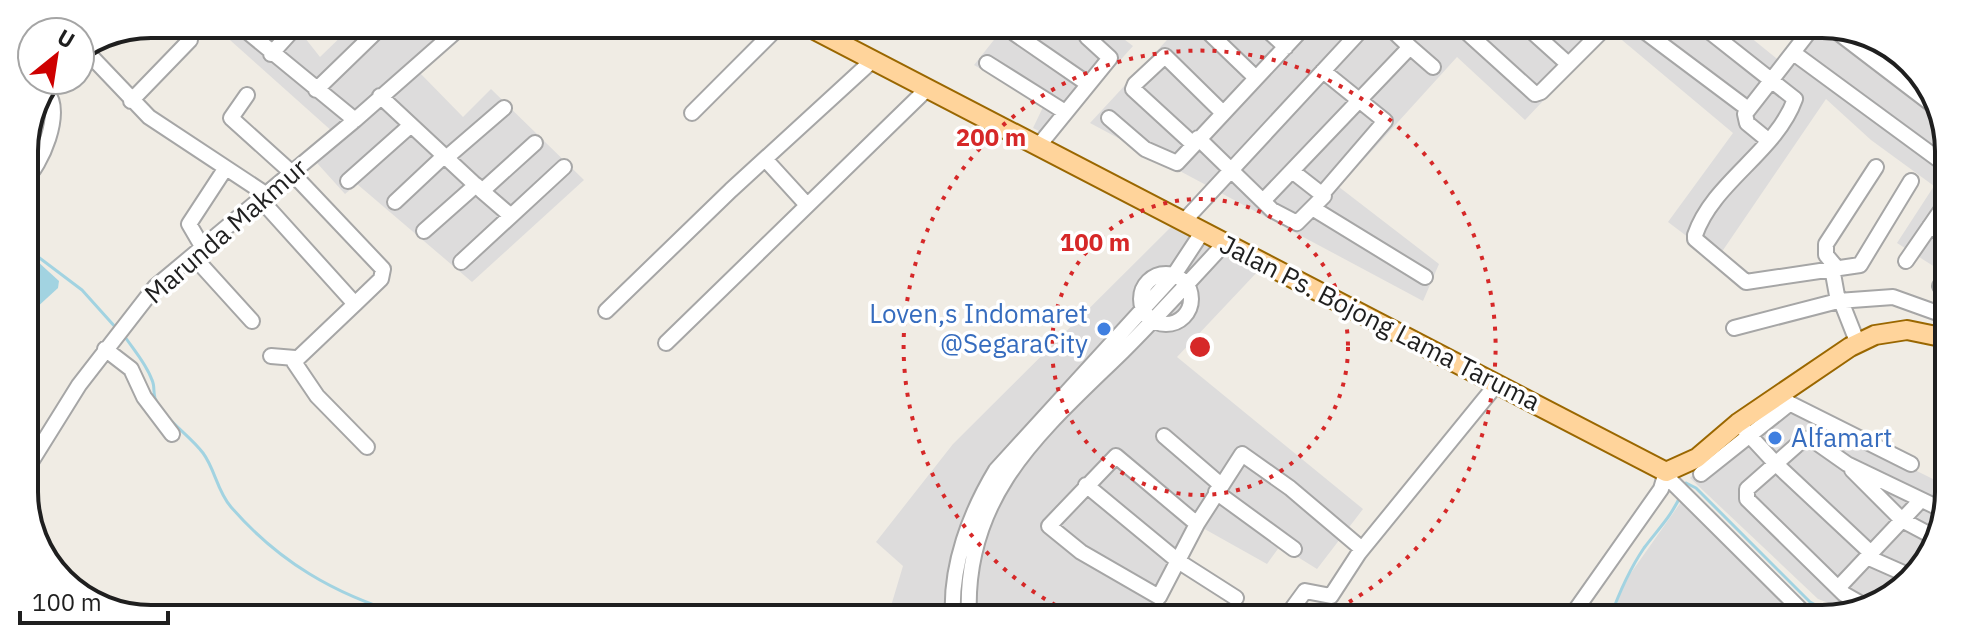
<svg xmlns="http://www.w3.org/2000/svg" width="1973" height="643" font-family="'IBM Plex Sans',sans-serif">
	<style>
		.residential { fill: #dddcdc }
		.water { fill: #a2d3e1 }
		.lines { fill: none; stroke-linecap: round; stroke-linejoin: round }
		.stream { stroke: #a2d3e1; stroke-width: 3 }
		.minor-casing { stroke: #a6a6a6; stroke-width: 18 }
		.major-casing { stroke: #9a6700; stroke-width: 22 }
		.minor { stroke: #fff; stroke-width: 14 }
		.major { stroke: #ffd49b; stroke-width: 18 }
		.ring { fill: none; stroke: #d62828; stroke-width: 4; stroke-dasharray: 4 8 }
		.shop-dot { fill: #3f7fe0; stroke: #fff; stroke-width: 3 }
		.labels { text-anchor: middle; stroke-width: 7; stroke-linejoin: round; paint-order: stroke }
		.street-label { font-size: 26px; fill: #1f1f1f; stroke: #fff }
		.shop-label { font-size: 26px; fill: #366cbe; stroke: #fff; text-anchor: end }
		.rim { fill: none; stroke: #1f1f1f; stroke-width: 4 }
		.centre { fill: #d62828; stroke: #fff; stroke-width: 4 }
		.ring-label { font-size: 24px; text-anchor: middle; font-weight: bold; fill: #d62828; stroke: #fff; stroke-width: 7; stroke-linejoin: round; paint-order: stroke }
	</style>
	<rect width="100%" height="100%" fill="#f0ece4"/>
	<!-- residential -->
	<path class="residential" d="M212,24H294L320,57L353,25H441L446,31L334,133Z
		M1005,26L1108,27L1133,46L1051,137L1033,128L1044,105L974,65Z
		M1179,27L1739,28L1781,62L1808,28H1855L1917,67L1947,127L1946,274L1897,243L1934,186L1871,140L1826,99L1717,259L1668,222L1733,133L1610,30L1525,120L1457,57L1339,187L1439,264L1423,301L1090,123Z
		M419,72L463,117L491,89L584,180L472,282L357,184L345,194L317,163Z
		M1175,223L1260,269L1177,357L1363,509L1317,569L1280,546L1267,564L1201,527L1152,613L1159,617L883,616L891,606L903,566L876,542L953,444Z
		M1780,403L1945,485V525L1900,592L1850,611L1818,599L1690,478L1737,431Z
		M1681,502L1803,619L1614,618L1621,587Z"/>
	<!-- water -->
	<path class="water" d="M25,250L59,281L58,288L35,309L25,307Z"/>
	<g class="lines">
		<!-- stream -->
		<path class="stream" d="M25,247L82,290L117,329
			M123,334C133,349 146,363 152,380C155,386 153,392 155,398C164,420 189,434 203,453C215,469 217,491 231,507C279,562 334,594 404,615
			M1684,488L1686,483L1696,488L1810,602L1836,616
			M1610,618C1619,593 1629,570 1644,548C1659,528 1670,518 1681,495"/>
		<!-- minor casing -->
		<g class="minor-casing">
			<path id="minor" d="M238,24L355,120
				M1203,27L1256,78
				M1264,27L1286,47
				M1461,27L1535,94L1541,92L1605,28
				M1528,28L1567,63
				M1640,28L1748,109
				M1705,28L1795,99C1776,152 1713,182 1695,235V239L1746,282L1860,265L1911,181
				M1832,28L1938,109
				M1014,33L1088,84
				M1410,47L1433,67
				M86,51L149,117L267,195
				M271,54L291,32
				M1795,54L1946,165
				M987,63L1065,112
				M1323,71L1385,121L1323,193
				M316,90L383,25
				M247,95L231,118L292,173L383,269L381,279L355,304
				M380,96L482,191L535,143
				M131,101L190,40
				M692,113L779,26
				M1109,118L1145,149L1177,163L1304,27
				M1198,138L1272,210L1297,223L1324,196L1292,171
				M1769,141L1747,123L1745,114L1812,28
				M1040,144L1110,58L1087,37
				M1193,144L1133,89L1135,84L1165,56L1223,113
				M446,158L504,108
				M765,159L807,205
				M24,180C41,167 64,111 47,93
				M348,181L411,125
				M482,191L511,216
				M261,200L355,304L294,362L317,396L367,447
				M1263,201L1410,47L1389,27
				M395,202L444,156
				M1314,209L1425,277
				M1184,221L1364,27
				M1930,226L1946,236
				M424,231L476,185
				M203,248L189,224L225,169
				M193,256L252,321
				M1906,261L1946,203
				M461,262L564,167
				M1836,267L1826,255V244L1876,167
				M1141 299a25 25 0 1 1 50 0a25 25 0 1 1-50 0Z
				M1940,286L1946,277
				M1838,301L1893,297L1946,316
				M1841,301L1858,344
				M606,311L731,190L873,60
				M1734,328L1838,301L1832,268
				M666,343L927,89
				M105,349L131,369L144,397L172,434
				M271,356L295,358
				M1777,397L1911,464
				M1738,423L1776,464L1871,553
				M1164,436L1221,485
				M26,470L79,385L155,287L355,120L463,25
				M1852,470L1902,520L1936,538
				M1701,474L1789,404
				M1666,476L1810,619
				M1086,485L1178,561L1236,598
				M1216,492L1294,549
				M1197,524L1116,456L1049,526L1081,552L1159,597L1197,524L1242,454L1290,488L1362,549
				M1867,557L1910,576
				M1838,588L1920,501
				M1865,606L1844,594L1747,499V489L1798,444L1810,438L1847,464L1945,511
				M953,617C950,566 970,513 996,470L1174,275L1203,231
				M969,617C963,494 1043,429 1123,351C1158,316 1191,280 1224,244
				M1286,617L1305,591L1331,596L1359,553L1496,385
				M1570,618L1661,489L1666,472"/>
		</g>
		<!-- major casing -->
		<g class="major-casing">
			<path id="major" d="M807,26L1666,472L1697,458L1738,423L1850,347L1875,335L1907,330L1946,338"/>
		</g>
		<!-- minor -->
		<use href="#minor" class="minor"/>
		<!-- major -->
		<use href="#major" class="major"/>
	</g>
	<!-- distance rings -->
	<g class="ring">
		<circle cx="1200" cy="347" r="148"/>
		<path d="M1077 616A296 296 0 1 1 1320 617"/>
	</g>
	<!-- markers -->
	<g class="shop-dot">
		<circle cx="1104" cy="329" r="8"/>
		<circle cx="1775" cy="438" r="8"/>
	</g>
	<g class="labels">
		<!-- street labels -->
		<g class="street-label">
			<text transform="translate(226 231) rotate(-41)" y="9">Marunda Makmur</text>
			<text transform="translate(1380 323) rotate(27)" y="9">Jalan Ps. Bojong Lama Taruma</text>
		</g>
		<!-- shop labels -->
		<g class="shop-label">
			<text x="1088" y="323">Loven,s Indomaret<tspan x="1088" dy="30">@SegaraCity</tspan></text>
			<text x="1791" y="447" text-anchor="start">Alfamart</text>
		</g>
	</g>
	<!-- crop -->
	<path d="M0 0H1973V643H0ZM151 38H1822A113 113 0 0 1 1935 151V492A113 113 0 0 1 1822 605H151A113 113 0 0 1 38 492V151A113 113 0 0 1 151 38Z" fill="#fff" fill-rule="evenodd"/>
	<path class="rim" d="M151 38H1822A113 113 0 0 1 1935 151V492A113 113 0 0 1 1822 605H151A113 113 0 0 1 38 492V151A113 113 0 0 1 151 38Z"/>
	<circle cx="1200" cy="347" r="12" class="centre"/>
	<g class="ring-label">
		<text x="991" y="146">200 m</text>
		<text x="1095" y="251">100 m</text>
	</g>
	<!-- north arrow -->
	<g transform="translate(56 56) rotate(30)"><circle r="38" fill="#ffffff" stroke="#a5a5a5" stroke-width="2"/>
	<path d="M0-6L14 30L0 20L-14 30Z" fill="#ce0000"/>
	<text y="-12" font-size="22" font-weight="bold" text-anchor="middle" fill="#1f1f1f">U</text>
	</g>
	<!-- scale -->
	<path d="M20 611v12h148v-12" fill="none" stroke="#1f1f1f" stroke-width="4"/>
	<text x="32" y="611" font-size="24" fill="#1f1f1f" stroke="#ffffff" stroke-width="6" paint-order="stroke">100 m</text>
</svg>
